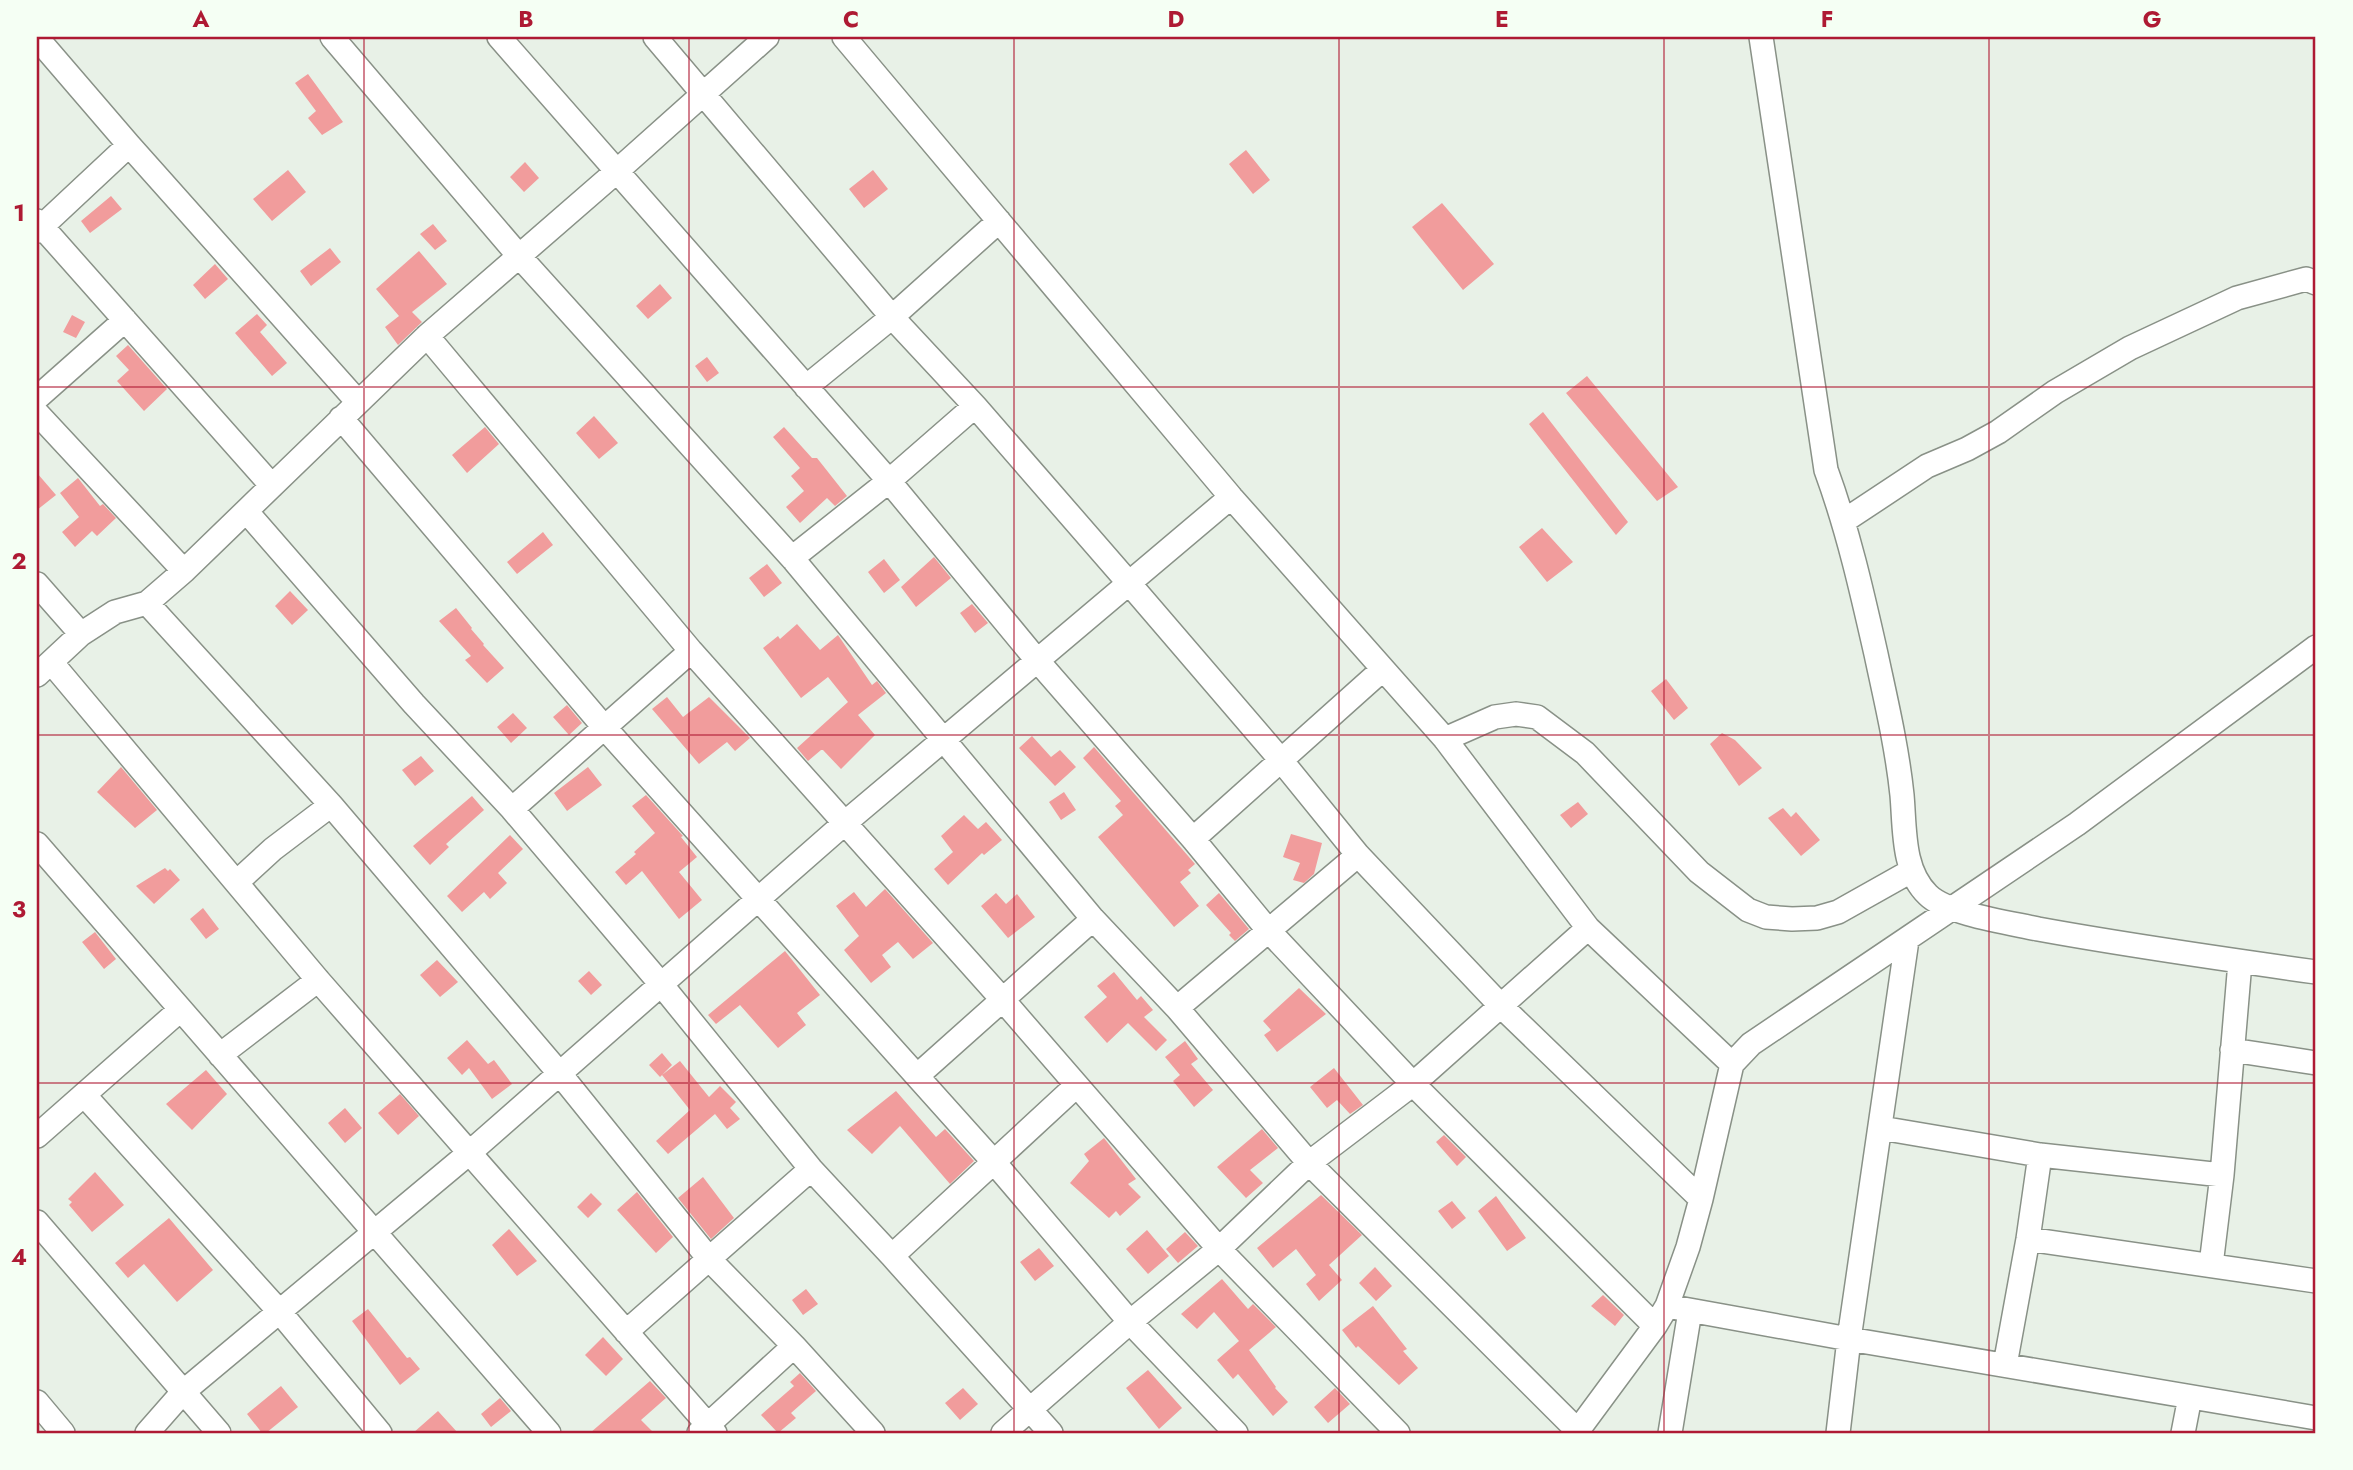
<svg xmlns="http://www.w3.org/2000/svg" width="2353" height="1470" font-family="Jost,sans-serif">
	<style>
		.building { fill: #f19c9c }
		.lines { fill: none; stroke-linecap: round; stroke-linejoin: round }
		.minor-casing { stroke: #899187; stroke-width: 26 }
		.minor { stroke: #fff; stroke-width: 23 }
		.grid { fill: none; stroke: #ae1a33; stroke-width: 2; stroke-opacity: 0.55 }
		.neatline { fill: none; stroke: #ae1a33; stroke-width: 2.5 }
		.grid-label { font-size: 23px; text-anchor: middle; font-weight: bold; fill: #ae1a33 }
	</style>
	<rect width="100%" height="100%" fill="#e8f1e7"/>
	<!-- building -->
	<path class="building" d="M308,74L343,122L322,135L308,118L316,111L295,83Z
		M1246,150L1270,180L1253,194L1229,164Z
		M525,162L539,178L524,192L510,177Z
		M288,170L306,192L272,221L253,199Z
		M873,170L888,189L864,208L849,189Z
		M111,196L122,209L90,233L81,221Z
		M1442,203L1494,264L1463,290L1412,227Z
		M433,224L447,241L435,250L420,234Z
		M330,248L341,262L311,286L300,271Z
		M419,251L447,284L412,312L422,322L398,345L385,327L399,316L376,289Z
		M215,264L228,279L205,299L193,285Z
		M660,284L672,298L648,319L636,306Z
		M257,314L267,325L260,332L287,363L272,376L235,333Z
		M72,315L85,322L76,338L63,332Z
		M128,345L167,389L144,411L117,381L129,370L116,356Z
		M707,357L719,373L707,382L695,366Z
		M1587,376L1678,487L1657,501L1566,393Z
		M1543,412L1628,522L1616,535L1529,424Z
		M594,416L618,443L599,459L576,433Z
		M485,427L499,444L467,473L452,455Z
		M784,427L812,458H817L847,496L835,506L827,498L800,523L786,507L804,491L791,476L800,468L773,437Z
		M37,473L56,495L37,510Z
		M78,478L100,506L103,504L116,518L97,536L92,531L75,547L62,532L79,517L60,493Z
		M1542,528L1573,562L1547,582L1519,547Z
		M543,532L553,545L517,574L507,562Z
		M934,557L951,578L916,607L901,587Z
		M884,559L900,580L884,593L868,572Z
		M767,564L782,583L764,597L749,578Z
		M290,591L308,610L292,625L275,606Z
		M972,604L988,623L975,633L960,613Z
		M456,608L472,628L471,629L484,644L483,645L504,668L487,683L465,660L471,656L439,621Z
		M797,624L820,650L838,635L872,685L877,681L886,693L858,715L875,735L841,769L823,750H821L808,761L797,748L848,702L828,677L801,698L763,648L778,636L780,639Z
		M1666,679L1688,708L1674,720L1651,691Z
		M667,697L683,717L709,697L750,738L735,751L727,742L699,764L652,709Z
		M567,705L582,723L569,735L553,717Z
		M513,713L527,728L511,743L497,727Z
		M1722,733L1735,740L1762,768L1739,786L1710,744Z
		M1032,736L1051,757L1060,750L1076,767L1055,786L1019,748Z
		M1094,747L1195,864L1188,870L1191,873L1180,882L1199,906L1174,927L1098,837L1123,815L1115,806L1121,801L1083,758Z
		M421,756L434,771L415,786L402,770Z
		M121,767L157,810L135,828L97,792Z
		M588,767L602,785L567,811L554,793Z
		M1064,792L1076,810L1061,820L1049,802Z
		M646,795L683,836L681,837L697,857L679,872L702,900L679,919L642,871L626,885L615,872L636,854L634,852L655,833L632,806Z
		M472,796L484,810L446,844L449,847L430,865L413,846Z
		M1578,802L1588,814L1571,828L1560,815Z
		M1783,808L1791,817L1796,812L1820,840L1801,856L1768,818Z
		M964,815L978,829L986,822L1002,840L984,855L982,853L948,885L934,869L953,852L941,836Z
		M1291,834L1322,843L1314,874L1304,883L1293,880L1300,863L1283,857Z
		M510,835L523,849L498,873L507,883L490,899L484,892L462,912L447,896Z
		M165,868L168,871L170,869L180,880L154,904L136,886Z
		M885,889L933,943L913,959L898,942L882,955L891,967L871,983L844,950L859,936L836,906L854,892L866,907Z
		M996,893L1006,904L1017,894L1035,917L1008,938L981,906Z
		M1219,893L1249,929L1235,941L1229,935L1231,933L1206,905Z
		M203,908L219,929L206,939L190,919Z
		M95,932L116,959L104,969L82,942Z
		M785,951L820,995L797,1013L806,1025L778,1048L740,1005L716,1024L708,1015Z
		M437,960L458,982L440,997L420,975Z
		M589,971L602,985L591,995L578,981Z
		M1114,972L1137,1000L1141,996L1153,1010L1144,1017L1167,1040L1156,1051L1128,1023L1107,1043L1084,1017L1107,997L1097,986Z
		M1299,988L1326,1014L1277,1052L1264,1035L1271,1030L1263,1021Z
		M467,1040L488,1064L494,1060L512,1084L492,1099L469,1068L462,1075L447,1058Z
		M1185,1041L1198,1059L1191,1064L1213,1090L1194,1107L1173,1081L1180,1075L1165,1057Z
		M662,1053L672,1065L660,1077L649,1065Z
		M680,1061L709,1097L720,1086L736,1102L730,1108L740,1119L727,1129L715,1114L668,1154L656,1141L690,1110L662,1075Z
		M1334,1068L1363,1105L1350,1114L1337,1100L1327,1108L1310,1087Z
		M206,1070L227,1094L192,1130L166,1104Z
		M896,1091L936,1137L945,1129L974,1161L950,1184L900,1126L872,1154L847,1130Z
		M400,1094L419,1116L398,1135L378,1113Z
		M345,1108L362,1128L345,1143L328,1123Z
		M1262,1129L1278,1148L1250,1170L1263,1183L1246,1198L1217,1167Z
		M1444,1135L1466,1157L1457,1166L1436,1142Z
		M1104,1138L1136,1179L1128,1184L1141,1197L1120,1216L1116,1211L1109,1218L1070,1183L1089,1161L1084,1154Z
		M95,1172L124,1205L92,1232L69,1205L72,1202L68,1199Z
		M703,1177L734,1218L711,1239L678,1198Z
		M637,1192L673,1237L656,1253L617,1210Z
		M591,1193L602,1204L588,1218L577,1207Z
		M1321,1195L1362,1235L1329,1265L1342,1280L1319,1301L1306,1284L1316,1275L1296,1249L1273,1268L1257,1248Z
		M1496,1196L1526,1238L1507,1251L1478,1211Z
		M1452,1201L1466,1218L1452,1229L1438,1211Z
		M169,1218L213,1270L177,1302L144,1264L128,1278L115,1263Z
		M509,1229L537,1261L517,1276L492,1245Z
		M1147,1230L1169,1256L1148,1274L1126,1249Z
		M1185,1232L1198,1246L1178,1263L1166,1249Z
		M1039,1248L1054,1266L1035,1281L1020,1262Z
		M1375,1267L1392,1286L1376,1301L1359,1283Z
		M1222,1279L1248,1309L1253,1304L1276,1327L1249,1350L1276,1387L1275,1388L1288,1402L1273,1416L1238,1374L1233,1379L1217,1360L1239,1341L1214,1312L1197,1329L1181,1314Z
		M806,1289L818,1304L803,1315L792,1300Z
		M1603,1295L1624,1315L1615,1326L1591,1306Z
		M1373,1306L1407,1349L1403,1351L1418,1368L1399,1385L1358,1346L1356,1348L1342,1330Z
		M368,1309L407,1358L410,1357L420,1369L400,1385L352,1321Z
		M603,1337L623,1359L606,1376L585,1355Z
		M1148,1370L1182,1408L1159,1429L1126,1388Z
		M800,1373L816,1391L791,1413L796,1418L778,1433L761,1415L794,1386L790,1382Z
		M650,1381L666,1398L641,1420L654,1433H590Z
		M281,1386L298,1407L266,1433H262L247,1414Z
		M963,1388L978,1404L960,1420L945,1403Z
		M1335,1388L1350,1404L1328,1423L1314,1407Z
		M500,1398L511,1411L491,1427L481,1414Z
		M438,1411L458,1433H413Z"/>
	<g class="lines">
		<!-- minor casing -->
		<g class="minor-casing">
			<path id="minor" d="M332,37L519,256L792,558L1093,919L1177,1008L1309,1163L1578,1431
				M499,37L889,481L1036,659L1193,839L1268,930L1413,1084L1655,1326
				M655,37L892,317L975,406L1128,582L1280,759L1358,855L1501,1006L1701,1199
				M844,37L1231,497L1445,739L1588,928L1732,1064
				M1761,37L1826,470C1848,530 1862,592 1876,654C1886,701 1897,747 1902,795C1905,829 1902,870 1928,895C1947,914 2011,923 2038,929C2131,946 2223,959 2316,972
				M37,38L129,145L358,402
				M37,221L272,486
				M37,231L129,145
				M427,336L691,651L1002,999L1219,1249L1398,1433
				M806,387L892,317L999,221
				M37,398L125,320
				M37,413L184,571
				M341,418L604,727L993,1161L1130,1322L1236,1433
				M246,511L414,704L512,809L660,983L811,1169L892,1256L1051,1433
				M1844,521L1927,466L1967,449L1998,432L2055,392L2130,348L2237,298L2306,279L2316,283
				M792,558L889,481L975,406
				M37,584L81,634
				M147,603L331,805L560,1074L710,1260L794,1346L873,1433
				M51,662L318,980L715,1433
				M37,675L81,634L115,612L147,603L184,571L427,336L617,171L767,37
				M1445,739L1495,717L1516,714L1537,717L1585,753L1699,872L1748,910L1766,917L1792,919L1817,918L1838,912L1911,871
				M512,809L691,651
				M1193,839L1382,670
				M37,844L549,1433
				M237,882L273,849L331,805
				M1177,1008L1358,855
				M2232,1050L2316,1063
				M220,1055L318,980
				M917,1076L1093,919
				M85,1096L279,1311L380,1433
				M1881,1128L2040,1155L2222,1175
				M37,1136L180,1010
				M37,1222L219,1433
				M2028,1239L2316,1281
				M892,1256L1076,1086
				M2211,1265L2222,1175L2240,962
				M1667,1306L1849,1339L2316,1418
				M626,1332L811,1169
				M2005,1365L2028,1239L2040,1155
				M37,1402L63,1433
				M147,1433L183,1392L468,1154L846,822L1231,497
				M699,1433L794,1346
				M1003,1433L1130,1322L1219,1249L1309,1163L1413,1084L1588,928
				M1576,1433L1655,1326L1667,1306L1688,1247L1701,1199L1732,1064L1751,1044L2077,824L2316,647
				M1670,1433L1690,1311
				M1838,1433L1849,1339L1907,940
				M2183,1433L2190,1397"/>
		</g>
		<!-- minor -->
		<use href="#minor" class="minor"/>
	</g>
	<!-- grid -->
	<path class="grid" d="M364,37V1433M689,37V1433M1014,37V1433M1339,37V1433M1664,37V1433M1989,37V1433M37,387H2316M37,735H2316M37,1083H2316"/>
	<!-- border -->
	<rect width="2353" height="1470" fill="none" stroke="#f5fff4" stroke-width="77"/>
	<rect x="38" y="38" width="2276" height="1394" class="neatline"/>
	<g class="grid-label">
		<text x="201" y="27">A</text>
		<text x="526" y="27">B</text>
		<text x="851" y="27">C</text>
		<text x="1176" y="27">D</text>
		<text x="1502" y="27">E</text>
		<text x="1827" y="27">F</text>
		<text x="2152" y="27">G</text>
		<text x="19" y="221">1</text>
		<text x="19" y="569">2</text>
		<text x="19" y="917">3</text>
		<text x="19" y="1265">4</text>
	</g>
</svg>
